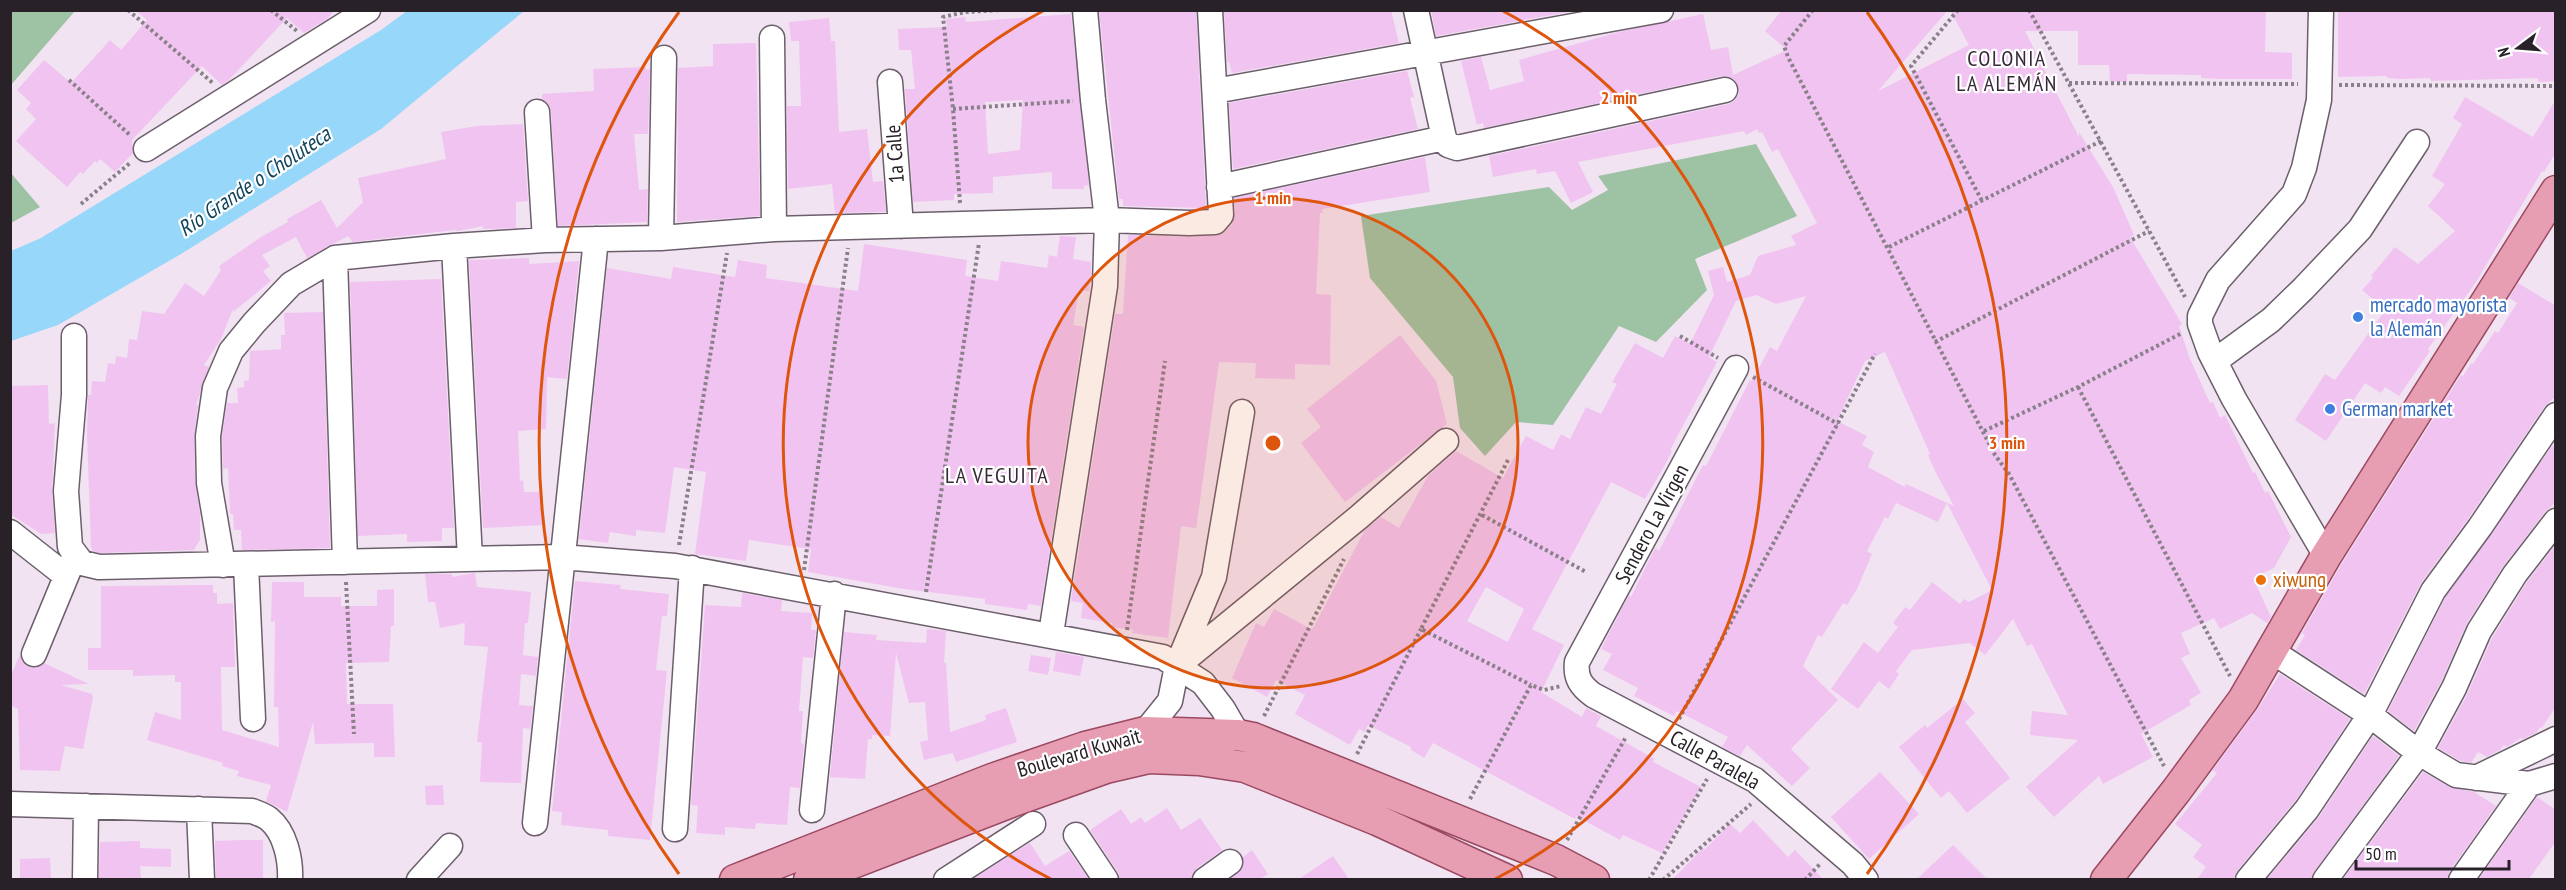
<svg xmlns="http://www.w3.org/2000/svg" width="2566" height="890" font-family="'PT Sans Narrow',sans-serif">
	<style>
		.green { fill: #9ec3a4 }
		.water { fill: #97d7f9 }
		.building { fill: #f1c3f1; fill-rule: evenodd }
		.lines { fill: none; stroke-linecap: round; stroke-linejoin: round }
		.minor-casing { stroke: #6c5f6c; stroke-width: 27 }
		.major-casing { stroke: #9a4961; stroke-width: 33 }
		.path { stroke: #8a808a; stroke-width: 4; stroke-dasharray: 3 3; stroke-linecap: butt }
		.minor { stroke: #fff; stroke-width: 24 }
		.major { stroke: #e79eb2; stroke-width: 30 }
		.ring { fill: none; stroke: #de560d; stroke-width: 3 }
		.shop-dot { fill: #3f7fe0; stroke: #fff; stroke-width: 2 }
		.food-dot { fill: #e8710a; stroke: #fff; stroke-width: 2 }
		.labels { text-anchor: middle; stroke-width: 4.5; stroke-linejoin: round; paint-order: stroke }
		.street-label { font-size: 21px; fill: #282228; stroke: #fff }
		.shop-label { font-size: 21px; fill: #366cbe; stroke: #fff; text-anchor: start }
		.food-label { font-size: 21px; fill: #c56008; stroke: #fff; text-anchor: start }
		.neighbourhood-label { font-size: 22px; letter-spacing: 1.5px; fill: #342934; stroke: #fff }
		.water-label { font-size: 22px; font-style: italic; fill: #10445b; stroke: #fff }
		.centre { fill: #de560d; stroke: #fff; stroke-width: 3 }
		.ring-label { font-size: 18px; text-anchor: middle; font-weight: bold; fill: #de560d; stroke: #fff; stroke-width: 4.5; stroke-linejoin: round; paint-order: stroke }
	</style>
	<rect width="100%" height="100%" fill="#f2e3f2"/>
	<!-- green -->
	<path class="green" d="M11,10L75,11L11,85L10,11Z
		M1756,144L1797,216L1695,259L1707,290L1656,342L1619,326L1553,425L1516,422L1485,456L1460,428L1453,377L1370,278L1361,216L1549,187L1572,210L1608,190L1598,176Z
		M10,172L40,207L11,223H10Z"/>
	<!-- water -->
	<path class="water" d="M407,11H524L381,129L181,254L58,325L11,341V251L41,238L381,30Z"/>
	<!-- building -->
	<path class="building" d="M135,10H335L328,18L304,33L287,18L229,80L222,85L202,66L132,140L133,153L115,172L100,159L97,163L95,161L83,174L80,172L67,187L16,141L36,119L26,109L31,103L17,90L44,60L71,83L110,40L121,50L147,20Z
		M1099,10H1196L1206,208L1123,206V199H1119Z
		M1224,10H1391L1399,43L1232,73L1229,62H1227Z
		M1431,10H1568V12L1436,36Z
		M1782,10H1948L1878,91L1969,45L1950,10H2266L2265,52L2292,53V79H2223L2201,78V75L2127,74V82L2110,81L2109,65H2078V31H2025L2079,137V132L2114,189L2134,235L2130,237L2182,324L2179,326L2190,359L2210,403L2213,402L2220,418L2225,415L2253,473L2255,472L2265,493L2268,491L2291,537L2274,568L2253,578L2271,617L2267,623L2252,613L2220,629L2214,618L2181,633L2190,654L2181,658L2201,693L2189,700L2191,705L2141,734L2153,757L2103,784L2099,776L2054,817L2026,787L2078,740L2030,735L2032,711L2068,715L2032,644L2027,646L2013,619L1985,655L1970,643L1912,650L1896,671L1899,674L1889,689L1879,681L1858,709L1831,689L1864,642L1878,653L1898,627L1893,623L1905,607L1910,610L1932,582L1960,604L1964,599L1969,602L1992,590L1947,503L1938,522L1896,503L1888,519L1885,517L1867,551L1872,554L1857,589L1847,605L1843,603L1822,637L1818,635L1803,666L1838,700L1791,749L1810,768L1792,786L1747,745L1740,756L1722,747L1728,737L1677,711L1674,716L1634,696L1638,688L1603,670L1612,654L1601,649L1629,595L1631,597L1655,548L1659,551L1703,465L1706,466L1750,380L1752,381L1770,347L1777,351L1806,296L1776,304L1756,295L1736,301L1709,357L1717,362L1670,450L1672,451L1665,465L1645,499L1611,482L1532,629L1564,645L1541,692L1582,717L1586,708L1601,716L1596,726L1655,759L1653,762L1701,787L1662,853L1623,835L1620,840L1576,816L1575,819L1433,743L1424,758L1411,750V747L1368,725L1365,732L1359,729L1350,745L1295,714L1305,695L1276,680L1267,697L1232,678L1256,623L1264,627L1274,609L1311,629L1313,628L1365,530L1381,517L1399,528L1428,476L1456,451L1503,478L1526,436L1553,450L1561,434L1570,439L1586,407L1601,414L1617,384L1612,382L1635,343L1663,358L1675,336L1690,344L1714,295L1708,271L1723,267L1727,282L1750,275L1758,256L1796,245L1791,236L1817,223L1778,149L1772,152L1762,132L1759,133L1757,129L1746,135L1744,131L1578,162L1593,192L1571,203L1555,171L1537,174L1536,169L1493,177L1489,156L1729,104L1735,100L1739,94L1736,81L1730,77L1722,76L1484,128L1483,123L1477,125L1461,61L1481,57L1490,90L1524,81L1519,60L1619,32L1703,14L1711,50L1728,47L1733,75L1787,50L1765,31ZM1885,352L1930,454L1928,455L1936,473L1954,506L1906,484L1905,487L1868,467L1874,452L1862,445L1867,436L1837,421L1865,361ZM1486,587L1524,609L1508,642L1467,621Z
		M2338,10H2556V81L2538,82V78L2431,81L2430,78L2401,79L2387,78V76L2338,77Z
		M1071,14L1089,185L1084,186V189H1052V172L993,177V193L954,194V200L913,202L905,89H915L911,50H899L898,29L947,27L946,19L965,17L966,22ZM1023,100L1020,150L988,154L985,102Z
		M829,18L831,41H835L839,132L867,129L873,182L883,181L886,212L835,213L832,184L788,189L787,106H801L799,41H791L789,22Z
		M756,43L760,216L677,222L678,68L713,66V44Z
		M646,67V70L650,69L648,134H634L639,190L648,189L647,222L558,226L551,111L548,104L542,99V94L594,91L593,69Z
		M1407,71L1414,97L1410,98L1418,129L1233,169L1229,103Z
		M2465,97L2533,137L2556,99V152L2544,172L2542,171L2476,282L2428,349L2430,351L2399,396L2385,387L2381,393L2365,383L2326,441L2295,420L2325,374L2335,380L2381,316L2384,308L2362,290L2373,278L2371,276L2395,247L2418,264L2455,231L2428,206L2445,184L2432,176L2462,124L2453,118Z
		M523,124L528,201L516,202V228L483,229V226L458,231L455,230L353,242L348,236L307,258L296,237L262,255L270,266L263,271L271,281L233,312V309L221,339L204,365L209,367L196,405H198L194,436L195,483L200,513V540L194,550L100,553L93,551L91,547L87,435L88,395H91L92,381L105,382L108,363L115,364L116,356L127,358L129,339L137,340L142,311L164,314L185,283L204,296L221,270L219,266L261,237L288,222L287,219L321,200L337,228L363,202L358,178L446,159L441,132L477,126Z
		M1425,157L1430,192L1322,209L1323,213H1320L1316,294L1331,295L1330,365L1295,364V379L1255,378L1256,363L1219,362L1199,508L1196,528L1181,526L1168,638L1132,633L1133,630L1112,627V623L1081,618L1083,603L1071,601L1115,314H1123L1128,235L1190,237L1221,235L1232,224L1235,214L1234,198Z
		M1060,236L1076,237L1073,259L1091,262V276L1089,291L1079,290L1073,325L1084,327L1041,606L1028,604L1027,610L985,604V599L904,589L808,572L811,549L749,540L746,561L695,554L706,472L674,467L665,533L636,530V536L610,532L608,543L579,539L607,268L671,279L673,267L735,277L738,260L767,265L766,278L858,291L864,244L967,260L965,276L998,281L1001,261L1047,268L1049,255L1057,257Z
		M529,258V264L579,261L567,379L547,377L546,429L518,431L520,481L523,480L524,492H542V525L483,528L469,260Z
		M441,279L454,528H442V541L407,542V534L358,536L350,282Z
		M2518,283L2556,306V396L2544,407L2468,519L2421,583L2364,694L2296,650L2305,635L2302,633L2341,565L2461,375L2463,376L2471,363L2473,364L2495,331L2498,333L2517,303L2509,298Z
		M323,312L330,548L242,550L241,530H234L233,514H230L228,468L223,469L222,437L227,403H238L237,388L244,387V381L249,380L250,351L281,349V335H285L284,313Z
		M1400,335L1436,381L1447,424L1345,502L1301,443L1321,427L1307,409Z
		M48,385L49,424L55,423L52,492L55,533L41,534L10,514V386Z
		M2552,446L2556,448V502L2545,512L2504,565L2467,623L2441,682L2414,731L2388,711L2445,598Z
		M2554,547L2556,706L2542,728L2540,727L2536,733L2523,739L2521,738L2507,747L2504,745L2500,750L2487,757L2478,752L2471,763L2461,761L2438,748L2467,695L2492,638L2527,582Z
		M475,573L477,587L531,592L528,623H525L523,655L538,657L536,676L521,674L519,705L533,706L530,729L523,728L521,783L480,782L482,742H477L488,647L464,645L465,623L440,628L435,602H428L425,574H452V577Z
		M575,581L621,585L620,589L669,594L667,616H662L656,670L667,671L650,840L608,836V830L561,825L562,812L552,811Z
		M272,582H304V597H341V606H377V590L394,589V626H391L389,662L346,663L347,704H393L395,757H374V743L315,744L313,722L287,812L266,801L271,785L237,776L239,771L222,766L223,763L147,740L155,712L181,720V682H175V675L133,676V670H88V648H101V586L213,585V593H217V604L233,603L235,667H221L222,730L279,747L278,707H274L275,621L271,622Z
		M742,593L782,600L781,611L812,613L811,630H816L813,658L803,657L799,711H803L801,743L804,744L800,788L790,787L787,825L756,823L755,829L725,827V835L696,833L698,806L691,805L705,605L741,607Z
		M927,629L946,631L944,663H946L950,732L986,720L985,715L1006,708L1017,742L956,762L953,753L924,760L920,742L928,740L925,702L909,703L896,653L890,736L872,735V739H868L865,779L830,777L844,632L877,635L876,640L926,643Z
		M1056,652L1084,657L1080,676L1053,671Z
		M20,655L22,662L28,667L36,668L44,663L89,684L61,685L92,694L93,697L83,749L65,746L60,771L20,770L18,709L10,705V677Z
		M1031,655L1051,658L1048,675L1028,671Z
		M2280,674L2350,719L2296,800L2237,871L2234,879H2197L2206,867L2193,857L2202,845L2175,824L2217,773L2213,770L2257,710Z
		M1963,699L1975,713L1965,722L2010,778L1967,813L1949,791L1941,798L1899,747L1925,725L1927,728Z
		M2373,736L2399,756L2314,872L2311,879H2267L2319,817Z
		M1880,772L1919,814L1869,859L1831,817Z
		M2423,772L2449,787L2474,792L2496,806L2449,872L2447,879H2343Z
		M443,785L444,805H426L425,786Z
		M2537,797L2556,810V841L2529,879H2479Z
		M1167,808L1181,830L1200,818L1222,850L1197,868L1191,879H1120L1118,872L1090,830L1121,809L1131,824L1141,817L1145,823Z
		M1753,820L1788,857L1795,850L1823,879H1673L1703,848L1704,850L1730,824L1740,833Z
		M242,840H263V879H216L215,841Z
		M140,841V848L171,849V867L140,866L141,879H99L100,842Z
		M1030,843L1045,866L1069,851L1089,879H973Z
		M1953,845L1987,879H1917Z
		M1252,850L1268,874L1260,879H1230L1243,868V857Z
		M1333,856L1349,879H1299Z
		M50,858L51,879H20V859Z"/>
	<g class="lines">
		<!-- minor casing -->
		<g class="minor-casing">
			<path id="minor" d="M1416,10L1444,138L1448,145L1457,148L1725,90
				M2321,10L2319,100L2304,168L2294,194L2218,280L2200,316V324L2210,352L2234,399L2326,556
				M772,38L774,229
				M890,82L901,226
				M1215,91L1661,10
				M537,112L545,240
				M146,149L368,10
				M1219,187L1444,138
				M661,238L664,58
				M454,246L470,559
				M335,258L345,562
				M74,336V395L66,491L70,547L82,563L99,567L561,557L675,566L1163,657L1203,683L1223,709L1238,735
				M2215,361L2271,320L2303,289L2360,229L2417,142
				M1736,368L1577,662C1575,678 1581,686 1593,695L1755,780L1853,864L1866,880
				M10,532L66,576
				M223,565L209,483L208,436L215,388L231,351L254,323L291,284L335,258L454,246L545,240L661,238L774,229L1107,220L1189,223L1215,222L1221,215L1210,10
				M246,565L253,719
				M1051,634L1105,286L1107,220L1093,100L1085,10
				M2273,652L2370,715L2419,753L2456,775L2529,784L2556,776
				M34,654L75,555
				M1177,666L1359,517L1446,441
				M1145,732L1170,701L1177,666L1214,577L1242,412
				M2476,778L2556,739
				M10,804L252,811C257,813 264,815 269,819C285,832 291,859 290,880
				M199,809L202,880
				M812,810L834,594
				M535,823L596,239
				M675,829L692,568
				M1076,835L1106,880
				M85,880L86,806
				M419,880L450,846
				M946,880L1033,824
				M1205,880L1230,862
				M2248,880L2307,809L2370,715L2433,591L2480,527L2556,415
				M2325,880L2419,753L2454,688L2479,631L2515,574L2556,521
				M2461,880L2529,784"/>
		</g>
		<!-- major casing -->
		<g class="major-casing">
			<path id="major" d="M735,880L992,779L1085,747L1145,732L1238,735L1253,738L1556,860L1594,880
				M809,880L1011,802L1106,768L1149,758L1199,760L1245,767L1377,820L1507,880
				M2106,880L2176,791L2243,700L2326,556L2556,191"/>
		</g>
		<!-- path -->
		<path class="path" d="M128,10L214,84
			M271,10L297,31
			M1813,10L1784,46L1788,57L1995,455L2009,474L2164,766
			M1958,10L1911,66L1982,201
			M2029,10L2185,297
			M69,80L131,136
			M2069,83L2298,84
			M2339,85L2556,86
			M953,109L1073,101
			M960,203L953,109L943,17L965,12L1001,10
			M81,204L130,163
			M1889,247L2101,141
			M1680,336L1718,358
			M1935,342L2149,231
			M1753,377L1838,424
			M2078,387L2230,676
			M1984,431L2078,387L2182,333
			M1508,460L1421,629L1531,685
			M1482,515L1586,572
			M679,545L727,253
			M804,570L848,248
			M346,582L354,734
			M926,592L979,243
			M1127,630L1165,361
			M1264,716L1344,559
			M1679,719L1875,354
			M1357,754L1421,629
			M1470,799L1531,685L1544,690L1561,686
			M1567,840L1626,737
			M1649,880L1707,779
			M1663,880L1751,804
			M1805,880L1821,863"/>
		<!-- minor -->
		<use href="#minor" class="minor"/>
		<!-- major -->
		<use href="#major" class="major"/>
	</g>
	<!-- distance rings -->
	<circle cx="1273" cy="443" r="245" fill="#de560d" fill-opacity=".12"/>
	<g class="ring">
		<circle cx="1273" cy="443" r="245"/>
		<path d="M1051 879A489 489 0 0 1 1043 11M1503 11A489 489 0 0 1 1495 879"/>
		<path d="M679 874A734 734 0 0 1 679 12M1867 12A734 734 0 0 1 1867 874"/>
	</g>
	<!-- markers -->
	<g class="shop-dot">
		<circle cx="2358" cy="317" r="6"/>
		<circle cx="2330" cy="409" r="6"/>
	</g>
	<circle class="food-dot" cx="2261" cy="580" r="6"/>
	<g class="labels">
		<!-- street labels -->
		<g class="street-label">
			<text transform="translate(895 154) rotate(-94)" y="7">1a Calle</text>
			<text transform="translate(1652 524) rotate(-62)" y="7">Sendero La Virgen</text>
			<text transform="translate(1079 753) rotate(-16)" y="7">Boulevard Kuwait</text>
			<text transform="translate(1715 760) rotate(29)" y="7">Calle Paralela</text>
		</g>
		<!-- shop labels -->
		<g class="shop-label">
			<text x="2370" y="312">mercado mayorista<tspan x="2370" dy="24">la Alemán</tspan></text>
			<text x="2342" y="416">German market</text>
		</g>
		<!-- food labels -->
		<g class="food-label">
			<text x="2273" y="587">xiwung</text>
		</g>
		<!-- neighbourhood labels -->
		<g class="neighbourhood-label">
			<text x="2007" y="66">COLONIA<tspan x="2007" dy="25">LA ALEMÁN</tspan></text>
			<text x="997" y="483">LA VEGUITA</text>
		</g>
		<!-- water labels -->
		<g class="water-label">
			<text transform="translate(254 181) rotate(-34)" y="8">Río Grande o Choluteca</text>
		</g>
	</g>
	<circle cx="1273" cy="443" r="9" class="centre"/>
	<g class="ring-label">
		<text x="1619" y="104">2 min</text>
		<text x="1273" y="204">1 min</text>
		<text x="2007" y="449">3 min</text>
	</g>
	<!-- border -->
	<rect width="2566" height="890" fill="none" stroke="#282228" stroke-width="24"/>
	<!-- north arrow -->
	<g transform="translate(2518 48) rotate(254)" stroke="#ffffff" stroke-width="4.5" paint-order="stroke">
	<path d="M0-4.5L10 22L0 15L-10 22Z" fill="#282228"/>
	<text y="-9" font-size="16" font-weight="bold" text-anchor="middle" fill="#282228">N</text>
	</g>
	<!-- scale -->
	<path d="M2356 860v9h153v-9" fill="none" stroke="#282228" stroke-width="3"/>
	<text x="2365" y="860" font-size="18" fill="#282228" stroke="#ffffff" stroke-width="4.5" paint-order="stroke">50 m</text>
</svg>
